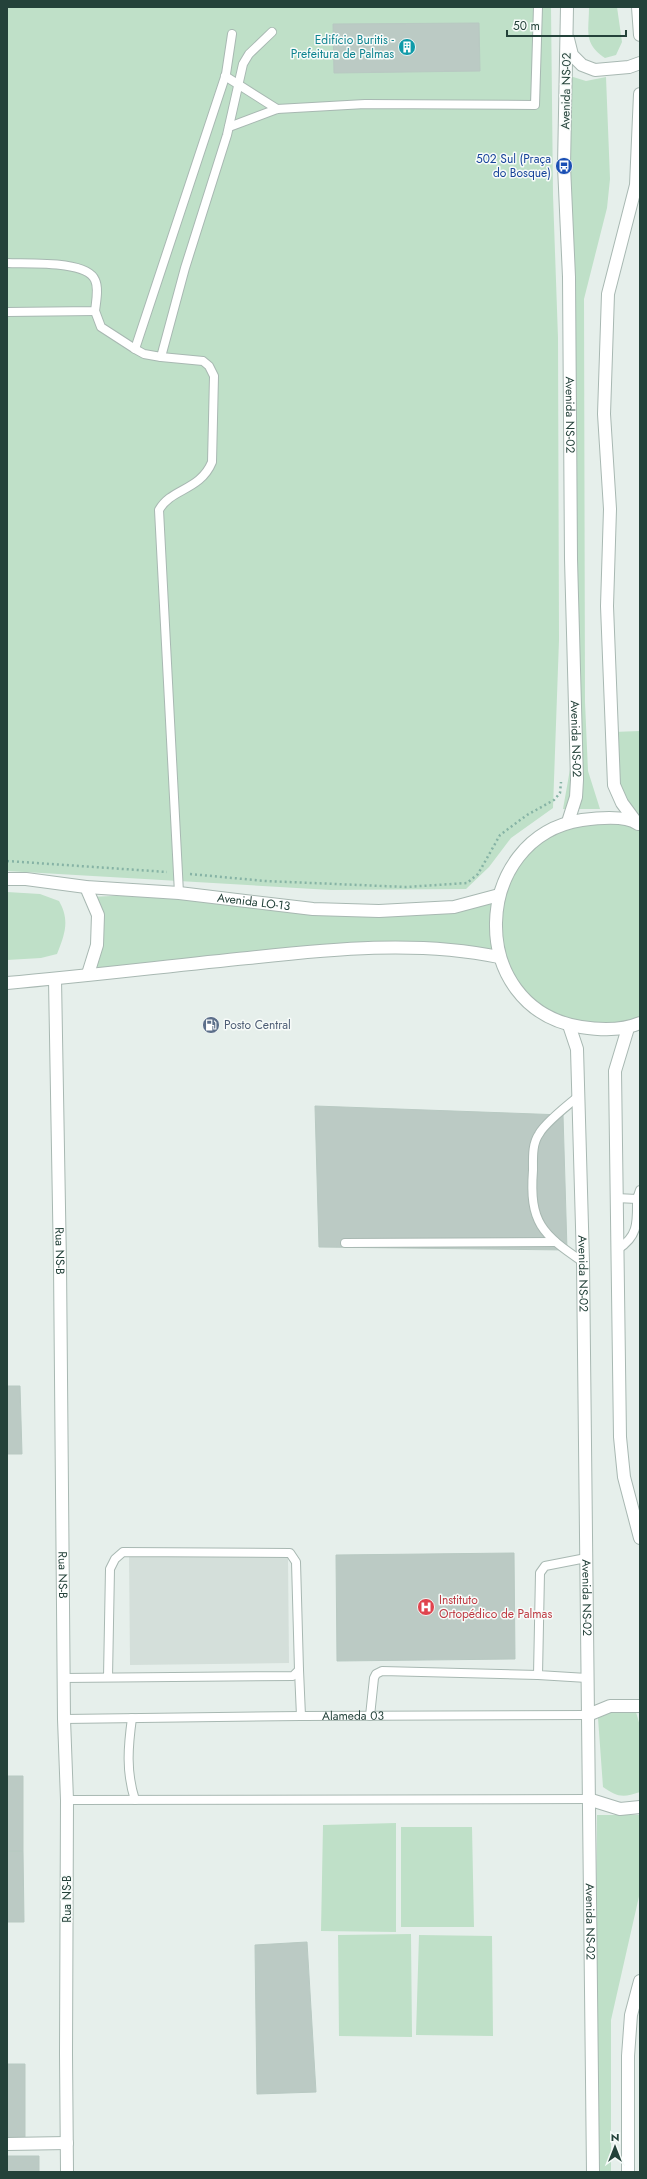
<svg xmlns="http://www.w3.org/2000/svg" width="647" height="2179" font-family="Jost,sans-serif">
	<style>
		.built { fill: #d4dfda }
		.green { fill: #bfe0c8 }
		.building { fill: #bbcac4; stroke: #b8c9c2 }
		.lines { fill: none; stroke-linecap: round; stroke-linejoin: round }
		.service-casing { stroke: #a8b8b2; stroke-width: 10 }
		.minor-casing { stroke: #a8b8b2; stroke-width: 14 }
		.tertiary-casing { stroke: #a8b8b2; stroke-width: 14 }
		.path { stroke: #86b3a5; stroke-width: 2.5; stroke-dasharray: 2 3; stroke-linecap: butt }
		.service { stroke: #fff; stroke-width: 8 }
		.minor { stroke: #fff; stroke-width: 12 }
		.tertiary { stroke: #fff; stroke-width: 12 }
		.labels { text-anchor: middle; stroke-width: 3; stroke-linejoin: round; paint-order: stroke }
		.culture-label { font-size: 12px; fill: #0d838f; stroke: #f7fbf9; text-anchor: end }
		.street-label { font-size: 12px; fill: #24423a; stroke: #f7fbf9 }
		.transit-label { font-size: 12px; fill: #164399; stroke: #f7fbf9; text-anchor: end }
		.service-label { font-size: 12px; fill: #4e5e75; stroke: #f7fbf9; text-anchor: start }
		.health-label { font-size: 12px; fill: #be3a42; stroke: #f7fbf9; text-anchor: start }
	</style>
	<rect width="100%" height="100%" fill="#e6efeb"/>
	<!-- built -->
	<path class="built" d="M129,1555L288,1557L289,1663L130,1665Z"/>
	<!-- green -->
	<path class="green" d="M7,7H551L553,195L558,338L559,640L553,808L511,838L489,867L466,889L331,890L7,871Z
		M589,7H617L622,42L616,55L605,58C583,43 589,32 589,7Z
		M570,76L586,81L606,77L610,179L607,208L584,299L585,702L588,771L600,809H563L572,758Z
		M640,731V1023L569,1025L514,987L499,957L422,948L88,974L98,931L89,897L179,893L342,915L446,911L499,895L527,849L568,822H636L622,803L613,732Z
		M7,892L40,894L59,901C70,920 65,934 57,954L41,958L7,960Z
		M614,1711L636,1712L640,1726V1792C623,1798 617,1797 603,1787L598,1718Z
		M597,1815H640V1892L611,2020V2172H595Z
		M396,1823V1932L321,1931L323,1825Z
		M401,1827H472L474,1927H401Z
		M411,1934L412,2037L339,2036L338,1935Z
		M419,1935L492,1936L493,2036L416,2035Z"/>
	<!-- building -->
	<path class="building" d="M479,23L480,71L334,73L333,24Z
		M315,1106L563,1115L567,1250L319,1247Z
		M7,1386H20L22,1454H7Z
		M514,1553L515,1659L337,1661L336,1555Z
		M7,1776H23V1851H7Z
		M7,1851H23L24,1922H7Z
		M307,1942L316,2092L257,2094L255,1945Z
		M7,2064H25V2137H7Z
		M7,2156H39V2172H7Z"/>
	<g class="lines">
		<!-- service casing -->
		<g class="service-casing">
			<g id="service">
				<path d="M225,76L277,109"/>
				<path d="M229,127L277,109L365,104L535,105L538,7"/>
				<path d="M7,263C27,264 87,260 95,280C99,288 96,302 95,311L7,312"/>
				<path d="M95,311L101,327L135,349L144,354L161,357L203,361L209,366L214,376L212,462C200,491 171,488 159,510L179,893"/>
				<path d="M135,349L226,74L232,34"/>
				<path d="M161,357L185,268L227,135L243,64L249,54L272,32"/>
				<path d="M579,1096C569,1104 545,1123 539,1134C532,1144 533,1158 533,1170C529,1223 542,1234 583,1262"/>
				<path d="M616,1198L637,1199L640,1190"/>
				<path d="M345,1243L555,1242"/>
				<path d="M618,1249C639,1236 637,1221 637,1199"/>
				<path d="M586,1558L545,1566L540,1573L538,1675L587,1678"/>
				<path d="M299,1670L301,1716"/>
				<path d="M63,1678L293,1676L299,1670L296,1562L290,1553L123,1552L115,1559L110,1569L108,1677"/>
				<path d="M370,1716L374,1678L376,1674L382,1671L538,1675"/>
				<path d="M132,1718C128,1747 126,1772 135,1800"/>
				<path id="s1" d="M64,1719L301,1716L588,1715"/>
				<path d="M67,1800L588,1799"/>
			</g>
		</g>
		<!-- minor casing -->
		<g class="minor-casing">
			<g id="minor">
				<path d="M568,39L572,55L582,65L595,70L629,67L640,63"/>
				<path id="s2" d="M55,979L60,1264L64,1719L67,1800L66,2054L67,2172"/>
				<path d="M588,1715L610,1706H640"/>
				<path d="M588,1799L620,1809L640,1807"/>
				<path d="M7,2144L67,2143"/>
			</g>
		</g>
		<!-- tertiary casing -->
		<g class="tertiary-casing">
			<g id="tertiary">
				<path id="s3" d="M567,7L564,166L569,277L571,559L577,780L576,797L568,822"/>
				<path d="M638,7L640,35"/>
				<path d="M636,822L622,803L614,785L607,606L610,509L604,414L608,294L636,185L640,94"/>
				<path d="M638,824C626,815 597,818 582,820C471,837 464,1008 581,1027C601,1030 621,1031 640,1023"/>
				<path id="s4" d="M7,879H26L86,887L179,893L313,909L379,911L454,907L499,895"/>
				<path d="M86,887L98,915L97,945L88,974"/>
				<path d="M7,983C87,976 168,966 248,958C331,949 417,940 499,957"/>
				<path id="s5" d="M569,1025L577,1049L583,1262L593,2172"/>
				<path d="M628,1028L615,1071L620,1437L624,1477L640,1538"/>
				<path d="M628,2172V2056L631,2015L640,1981"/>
			</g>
		</g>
		<!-- path -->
		<path class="path" d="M7,861L167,872
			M190,874L265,881L406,887L467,883L478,874L500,835L527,815L554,800L560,793L561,782"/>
		<!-- service -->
		<use href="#service" class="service"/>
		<!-- minor -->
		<use href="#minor" class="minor"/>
		<!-- tertiary -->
		<use href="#tertiary" class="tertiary"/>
	</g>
	<!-- icons -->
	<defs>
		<g id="building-disc" transform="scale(0.9)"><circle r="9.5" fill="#0f9aa8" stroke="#f7fbf9"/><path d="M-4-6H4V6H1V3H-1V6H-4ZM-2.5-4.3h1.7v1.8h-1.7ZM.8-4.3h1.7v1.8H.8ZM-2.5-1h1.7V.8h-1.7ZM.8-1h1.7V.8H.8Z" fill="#fff"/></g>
		<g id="bus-disc" transform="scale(0.9)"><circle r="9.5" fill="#1a4fb4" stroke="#f7fbf9"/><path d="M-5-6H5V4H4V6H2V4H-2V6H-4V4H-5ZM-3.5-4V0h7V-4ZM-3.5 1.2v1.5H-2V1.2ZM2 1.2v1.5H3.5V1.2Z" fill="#fff"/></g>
		<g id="fuel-disc" transform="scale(0.9)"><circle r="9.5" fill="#5c6f8a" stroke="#f7fbf9"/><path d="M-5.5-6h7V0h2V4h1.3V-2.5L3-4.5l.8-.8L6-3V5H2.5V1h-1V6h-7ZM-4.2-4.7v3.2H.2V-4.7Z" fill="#fff"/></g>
		<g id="hospital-disc" transform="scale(0.9)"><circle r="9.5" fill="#e0444e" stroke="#f7fbf9"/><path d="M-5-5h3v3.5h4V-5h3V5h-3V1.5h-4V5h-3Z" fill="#fff"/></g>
	</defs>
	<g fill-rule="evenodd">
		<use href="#building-disc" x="407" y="47"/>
		<use href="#bus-disc" x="564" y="166"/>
		<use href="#fuel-disc" x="211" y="1025"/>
		<use href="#hospital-disc" x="426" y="1607"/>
	</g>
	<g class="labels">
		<!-- culture labels -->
		<g class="culture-label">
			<text x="394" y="44">Edifício Buritis -<tspan x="394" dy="14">Prefeitura de Palmas</tspan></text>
		</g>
		<!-- street labels -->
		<g class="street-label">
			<text transform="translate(566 91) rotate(-89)" y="4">Avenida NS-02</text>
			<text dy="4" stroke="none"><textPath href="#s3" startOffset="408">Avenida NS-02</textPath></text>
			<text dy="4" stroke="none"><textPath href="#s3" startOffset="732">Avenida NS-02</textPath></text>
			<text dy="4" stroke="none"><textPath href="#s4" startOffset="248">Avenida LO-13</textPath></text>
			<text dy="4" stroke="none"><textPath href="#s2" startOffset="272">Rua NS-B</textPath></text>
			<text dy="4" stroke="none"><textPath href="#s5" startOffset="250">Avenida NS-02</textPath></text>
			<text dy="4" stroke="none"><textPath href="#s2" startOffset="596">Rua NS-B</textPath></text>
			<text dy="4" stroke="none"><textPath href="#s5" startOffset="574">Avenida NS-02</textPath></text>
			<text dy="4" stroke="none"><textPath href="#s1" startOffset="289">Alameda 03</textPath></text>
			<text transform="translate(67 1899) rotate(-90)" y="4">Rua NS-B</text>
			<text dy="4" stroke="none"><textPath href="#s5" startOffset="898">Avenida NS-02</textPath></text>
		</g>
		<!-- transit labels -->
		<g class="transit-label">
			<text x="551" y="163">502 Sul (Praça<tspan x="551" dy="14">do Bosque)</tspan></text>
		</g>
		<!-- service labels -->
		<g class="service-label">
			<text x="224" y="1029">Posto Central</text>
		</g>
		<!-- health labels -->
		<g class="health-label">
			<text x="439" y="1604">Instituto<tspan x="439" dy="14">Ortopédico de Palmas</tspan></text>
		</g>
	</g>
	<!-- border -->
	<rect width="647" height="2179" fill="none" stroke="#24423a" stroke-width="16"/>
	<!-- north arrow -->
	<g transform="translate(615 2147)" stroke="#f7fbf9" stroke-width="3" paint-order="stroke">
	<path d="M0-3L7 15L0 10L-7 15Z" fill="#24423a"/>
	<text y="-6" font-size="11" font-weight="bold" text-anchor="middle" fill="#24423a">N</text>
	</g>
	<!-- scale -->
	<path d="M507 30v6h119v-6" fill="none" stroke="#24423a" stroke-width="2"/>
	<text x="513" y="30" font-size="12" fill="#24423a" stroke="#f7fbf9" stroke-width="3" paint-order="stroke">50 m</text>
</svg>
